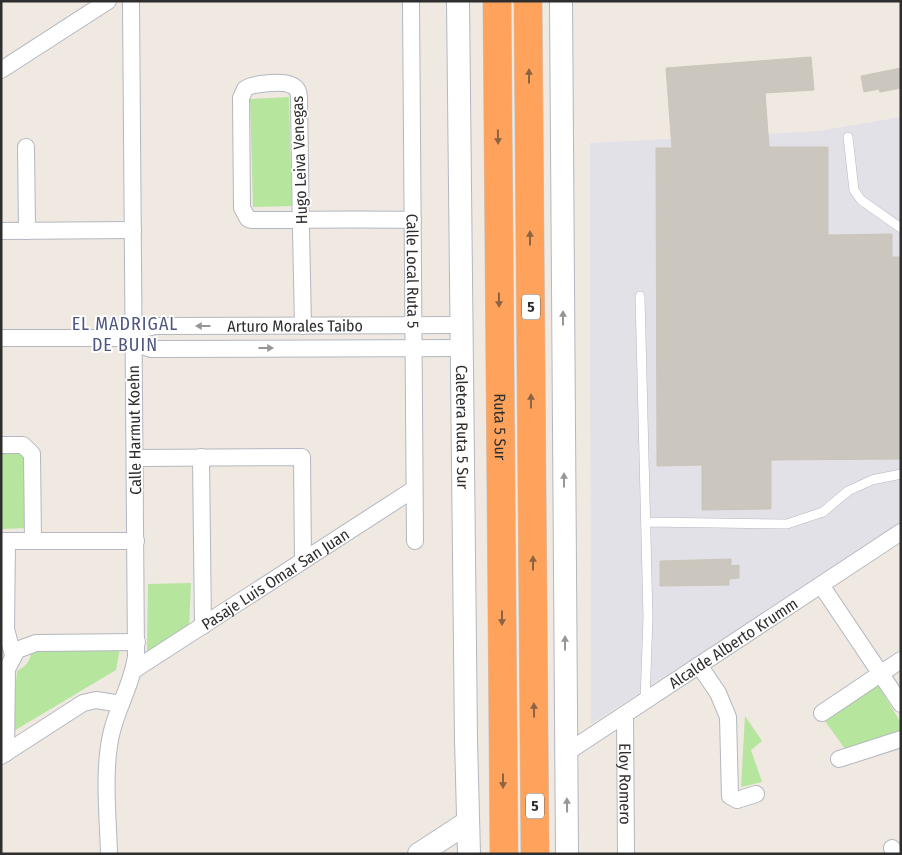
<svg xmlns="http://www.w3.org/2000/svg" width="902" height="855" font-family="'Fira Sans Condensed',sans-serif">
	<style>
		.industrial { fill: #e3e1e8 }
		.green { fill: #b6e59e }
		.building { fill: #cbc7bf; stroke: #cbc5ba }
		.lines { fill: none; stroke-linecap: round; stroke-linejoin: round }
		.service-casing { stroke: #b4b7c1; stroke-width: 10 }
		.minor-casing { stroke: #b4b7c1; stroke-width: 18 }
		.secondary-casing { stroke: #b4b7c1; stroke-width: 24 }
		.motorway-casing { stroke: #c9c9c9; stroke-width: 29 }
		.service { stroke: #fff; stroke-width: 9 }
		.minor { stroke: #fff; stroke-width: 16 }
		.secondary { stroke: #fff; stroke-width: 22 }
		.motorway { stroke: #ffa35c; stroke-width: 28 }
		.oneway { fill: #8c6343 }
		.oneway2 { fill: #969696 }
		.labels { text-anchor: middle; stroke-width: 4; stroke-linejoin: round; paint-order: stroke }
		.shield { fill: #fff; stroke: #6d6d6d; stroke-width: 1 }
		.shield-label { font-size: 15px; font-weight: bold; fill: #2e2e2e }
		.street-label { font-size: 16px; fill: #2e2e2e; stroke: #fff }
		.neighbourhood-label { font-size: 18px; letter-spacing: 1px; fill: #4d5680; stroke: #fff }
	</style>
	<rect width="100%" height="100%" fill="#efe9e1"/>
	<!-- industrial -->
	<path class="industrial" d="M901,117V524L591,724L590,143L819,131Z"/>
	<!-- green -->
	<path class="green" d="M289,97L292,206L253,207L250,99Z
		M26,453L27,528L1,529V454Z
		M191,583L189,628L147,653L148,584Z
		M120,648L116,670L12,732L17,671C27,666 30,661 32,649Z
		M878,685L901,723V732L845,749L825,721Z
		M745,716L762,741L751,750L762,782L741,787Z"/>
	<!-- building -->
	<path class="building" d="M811,57L814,90L765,93L769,147H828V235L892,234V257H901V459L771,460V509L702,510V465L657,466L656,148H672L666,68Z
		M901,68V88L880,92L879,89L864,92L861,76Z
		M731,559V566L739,565V578L729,579V585L660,586V561Z"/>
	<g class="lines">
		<!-- service casing -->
		<g class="service-casing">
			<path id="service" d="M848,137L854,190L861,200L901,228
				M640,296L648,617L645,701
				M646,522L787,524L823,512L848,491L872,480L901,474"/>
		</g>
		<!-- minor casing -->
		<g class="minor-casing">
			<g id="minor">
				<path id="s1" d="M411,1L415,541"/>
				<path d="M1,70L108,1"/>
				<path d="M26,147L27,231"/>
				<path d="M1,231L133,230"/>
				<path d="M303,326C301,250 300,173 299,97C299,92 297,87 291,85C283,81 252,83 245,89L241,98L242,208L248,219L252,220C305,220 359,219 413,220"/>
				<path d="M1,338H133L140,345L151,349L462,348"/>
				<path id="s2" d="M133,338L143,329L155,326L462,325"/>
				<path d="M1,445H23L32,454L33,541"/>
				<path d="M201,457L203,626"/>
				<path d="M135,458L302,457L303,561"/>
				<path d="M1,541H136"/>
				<path d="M7,541L6,629L13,655"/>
				<path d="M821,585L901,704"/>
				<path d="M699,665L718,693L728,717L730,796L737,800L756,794"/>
				<path id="s3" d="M134,670L414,489"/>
				<path d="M822,713L901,660"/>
				<path id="s4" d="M625,715L626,854"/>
				<path d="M6,753L7,669L17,650L36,643L137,642"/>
				<path id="s5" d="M566,753L901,532"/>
				<path d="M1,756L83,703L96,700L121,704"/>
				<path d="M839,759L901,739"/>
				<path d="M892,848L894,854"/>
				<path d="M109,854C108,817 103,771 111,735C117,707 132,685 136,656L131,1"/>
			</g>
		</g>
		<!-- secondary casing -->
		<g class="secondary-casing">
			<g id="secondary">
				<path id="s6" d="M458,1L466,740L469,854"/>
				<path d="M561,1L567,854"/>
				<path d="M419,854L468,822"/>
			</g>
		</g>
		<!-- motorway casing -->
		<g class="motorway-casing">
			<g id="motorway">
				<path id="s7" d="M497,1L504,854"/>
				<path d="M528,1L535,854"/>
			</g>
		</g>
		<!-- service -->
		<use href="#service" class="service"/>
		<!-- minor -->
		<use href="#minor" class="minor"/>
		<!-- secondary -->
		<use href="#secondary" class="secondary"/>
		<!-- motorway -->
		<use href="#motorway" class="motorway"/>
	</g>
	<!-- one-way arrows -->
	<defs><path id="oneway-solid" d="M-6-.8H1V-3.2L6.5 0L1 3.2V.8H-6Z" transform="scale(1.25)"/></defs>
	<g class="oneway">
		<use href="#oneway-solid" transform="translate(529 76) rotate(-90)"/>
		<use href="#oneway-solid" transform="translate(498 137) rotate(89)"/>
		<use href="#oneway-solid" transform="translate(530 238) rotate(-90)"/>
		<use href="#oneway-solid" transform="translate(499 300) rotate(89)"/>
		<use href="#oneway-solid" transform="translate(531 401) rotate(-90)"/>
		<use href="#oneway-solid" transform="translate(533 563) rotate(-90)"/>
		<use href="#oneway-solid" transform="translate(502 618) rotate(90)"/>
		<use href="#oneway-solid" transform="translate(534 710) rotate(-91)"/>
		<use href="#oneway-solid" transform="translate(503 781) rotate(90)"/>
	</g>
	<g class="oneway2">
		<use href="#oneway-solid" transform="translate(563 318) rotate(-90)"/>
		<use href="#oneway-solid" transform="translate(203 326) rotate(180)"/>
		<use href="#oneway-solid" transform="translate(266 348)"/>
		<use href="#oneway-solid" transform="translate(564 480) rotate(-90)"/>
		<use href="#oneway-solid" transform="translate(565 643) rotate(-90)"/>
		<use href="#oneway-solid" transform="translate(567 805) rotate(-91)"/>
	</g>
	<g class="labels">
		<!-- shield labels -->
		<g class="shield">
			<rect x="522" y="294.5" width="18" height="25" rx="4"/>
			<rect x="526" y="793.5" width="18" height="25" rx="4"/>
		</g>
		<g class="shield-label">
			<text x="531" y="312">5</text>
			<text x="535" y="811">5</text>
		</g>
		<!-- street labels -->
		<g class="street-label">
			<text transform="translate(299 160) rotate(-92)" y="6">Hugo Leiva Venegas</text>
			<text dy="6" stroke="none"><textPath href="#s1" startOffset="270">Calle Local Ruta 5</textPath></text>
			<text dy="6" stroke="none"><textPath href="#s2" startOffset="166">Arturo Morales Taibo</textPath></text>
			<text dy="6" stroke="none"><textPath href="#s7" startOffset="426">Ruta 5 Sur</textPath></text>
			<text dy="6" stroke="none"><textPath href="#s6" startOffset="426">Caletera Ruta 5 Sur</textPath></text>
			<text transform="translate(134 430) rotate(-91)" y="6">Calle Harmut Koehn</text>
			<text dy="6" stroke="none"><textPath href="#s3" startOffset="168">Pasaje Luis Omar San Juan</textPath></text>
			<text dy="6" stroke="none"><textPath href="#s5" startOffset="200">Alcalde Alberto Krumm</textPath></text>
			<text dy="6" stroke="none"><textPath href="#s4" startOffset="69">Eloy Romero</textPath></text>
		</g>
		<!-- neighbourhood labels -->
		<g class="neighbourhood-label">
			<text x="125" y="330">EL MADRIGAL<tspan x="125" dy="21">DE BUIN</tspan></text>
		</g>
	</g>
	<!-- border -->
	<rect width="902" height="855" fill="none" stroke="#2e2e2e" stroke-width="5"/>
</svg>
